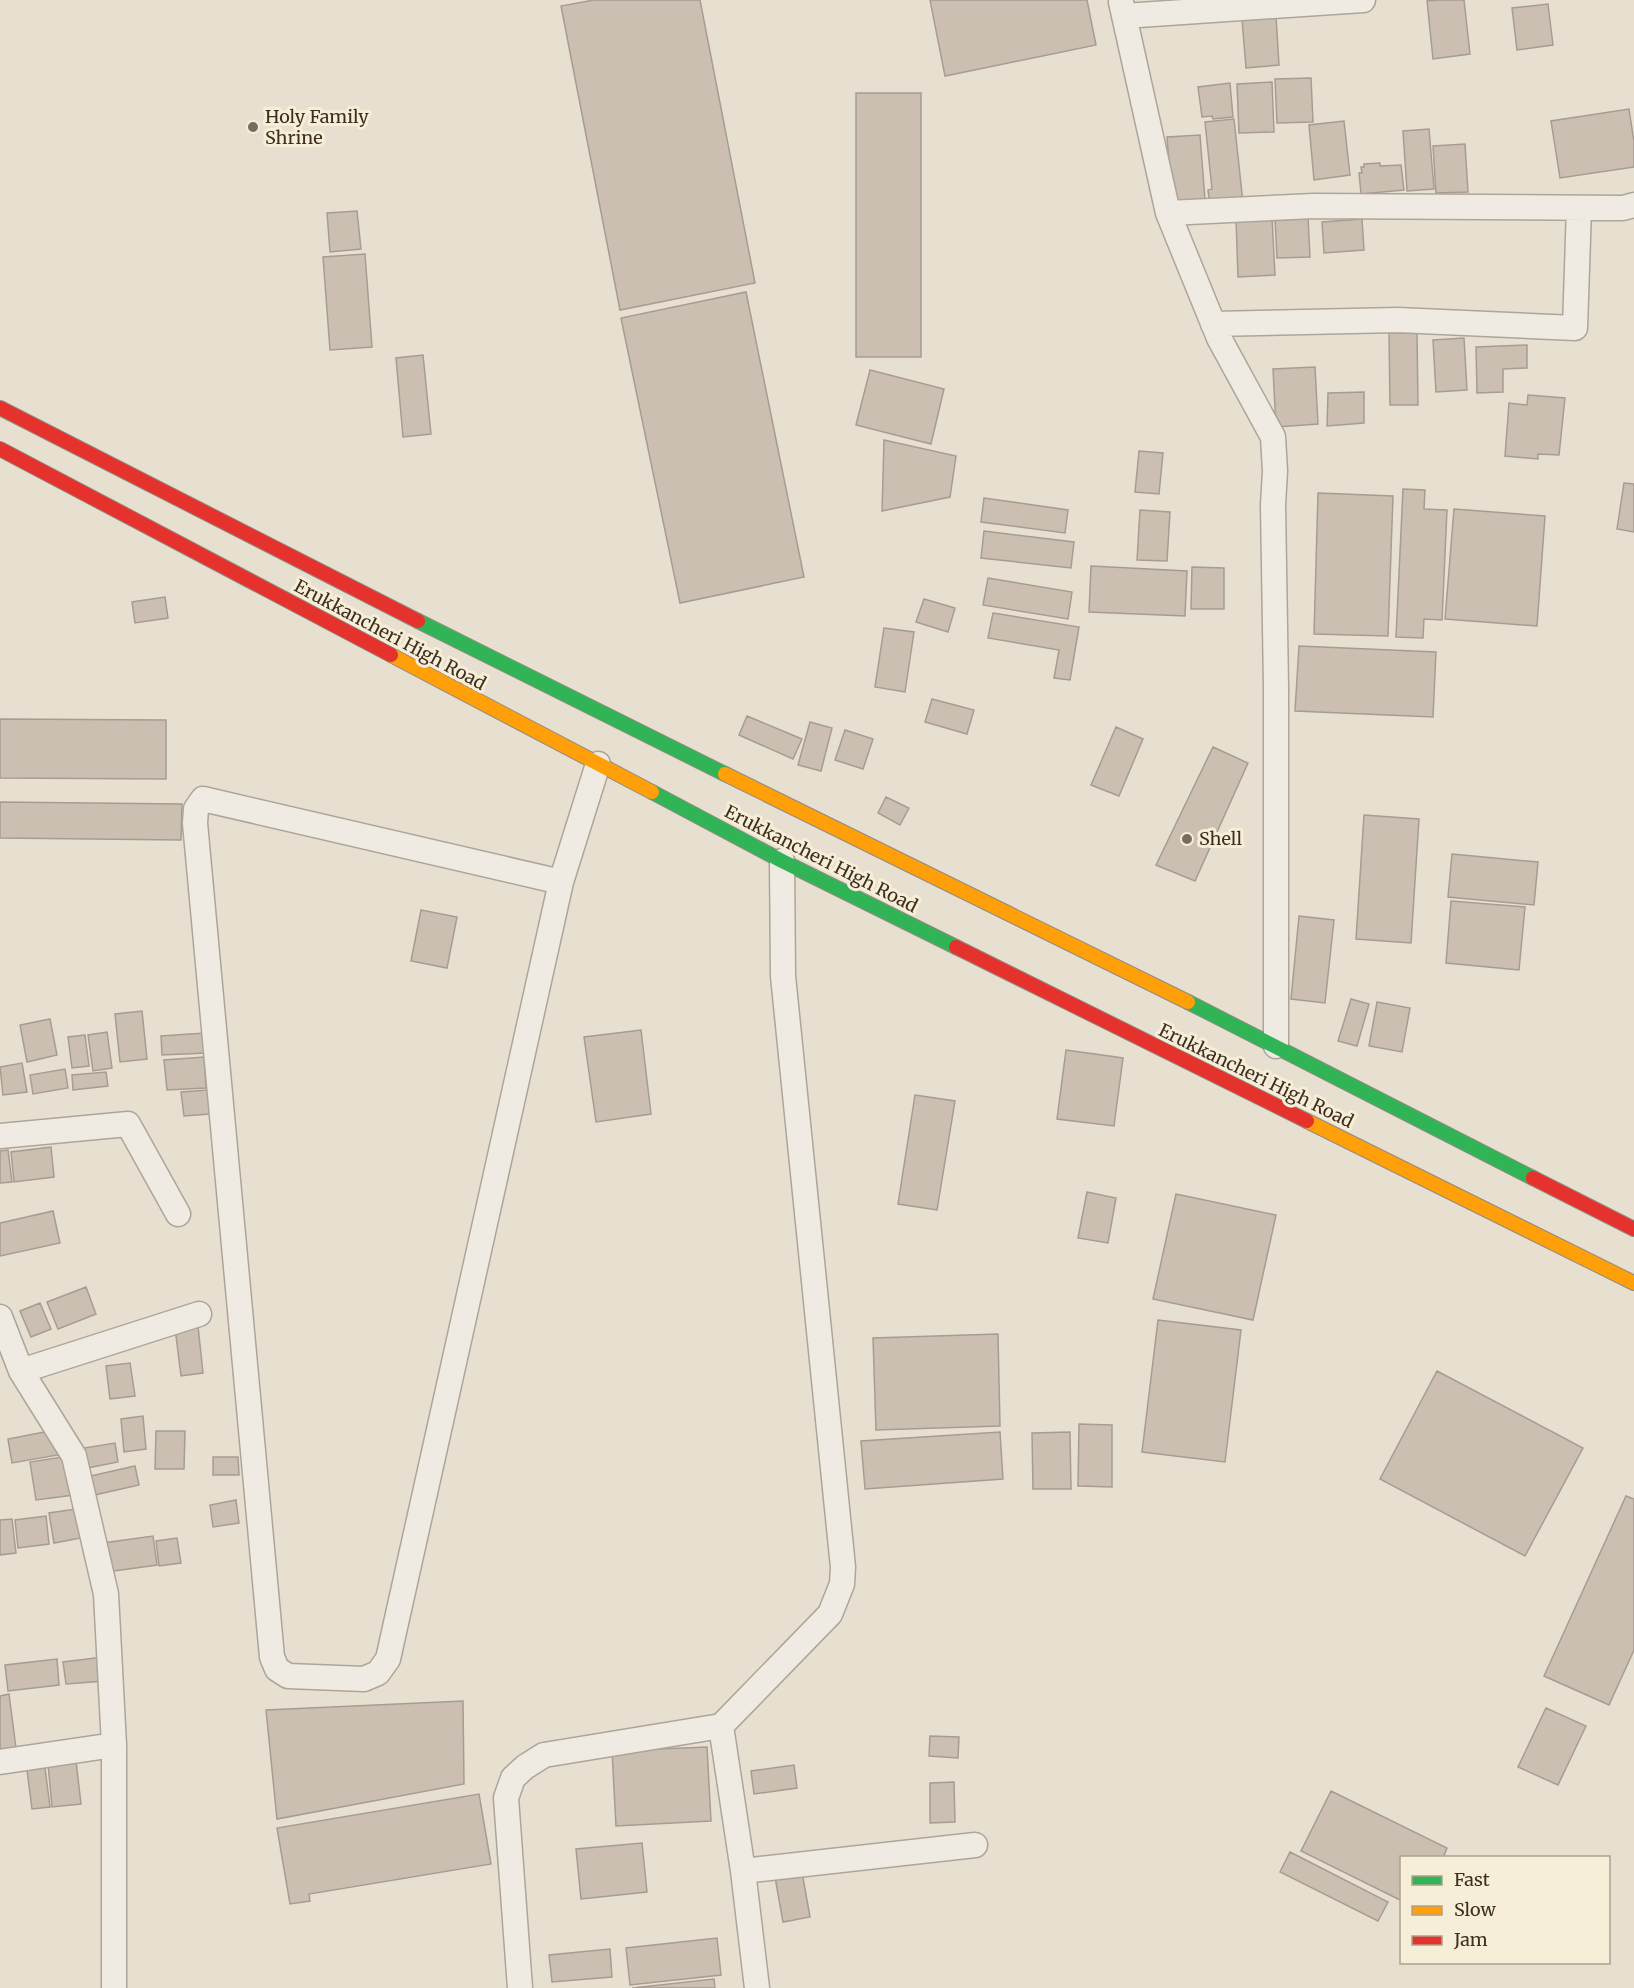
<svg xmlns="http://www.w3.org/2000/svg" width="1634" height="1988" font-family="Merriweather,serif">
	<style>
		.building { fill: #cbbfb2; stroke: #a89c90; stroke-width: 1.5 }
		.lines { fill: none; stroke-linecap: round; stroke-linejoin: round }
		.street-casing { stroke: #ada599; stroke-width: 27 }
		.fast-casing { stroke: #928b80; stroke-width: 16 }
		.slow-casing { stroke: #928b80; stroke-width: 16 }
		.jam-casing { stroke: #928b80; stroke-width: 16 }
		.street { stroke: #efebe3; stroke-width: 24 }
		.fast { stroke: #30b455; stroke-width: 14 }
		.slow { stroke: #ff9f0a; stroke-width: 14 }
		.jam { stroke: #e5322d; stroke-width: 14 }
		.poi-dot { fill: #786c5e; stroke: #f7eed8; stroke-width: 2 }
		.labels { text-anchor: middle; stroke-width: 6; stroke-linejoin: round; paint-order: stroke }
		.poi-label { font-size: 18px; fill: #3d2e20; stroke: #f7eed8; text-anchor: start }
		.street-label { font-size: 18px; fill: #3d2e20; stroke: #f7eed8 }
	</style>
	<rect width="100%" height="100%" fill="#e7e0d1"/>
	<!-- building -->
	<path class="building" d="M594,0H700L755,283L620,310L561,6Z
		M930,0H1087L1096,45L945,76Z
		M1437,0H1464L1470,54L1433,59L1427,1Z
		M1548,4L1553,45L1517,50L1512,8Z
		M1276,16L1279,65L1246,68L1242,19Z
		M1311,78L1313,122L1277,123L1275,79Z
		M1272,82L1274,132L1239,133L1237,84Z
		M1230,83L1233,117L1213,119L1212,116L1202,117L1198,87Z
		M856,93H921V357H856Z
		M1629,109L1634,142V167L1560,178L1551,121Z
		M1234,119L1243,203L1210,207L1208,190L1212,189L1205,122Z
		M1344,121L1350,175L1314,180L1309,125Z
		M1429,129L1434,189L1407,191L1403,131Z
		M1200,135L1205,200L1172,202L1167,137Z
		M1465,144L1468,192L1436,193L1433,146Z
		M1380,163V166L1401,165L1404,190L1361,194L1359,173H1362L1361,167H1364V164Z
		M357,211L361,249L330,252L327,213Z
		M1272,217L1275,275L1238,277L1236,219Z
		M1308,217L1310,257L1277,258L1275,219Z
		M1362,219L1364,250L1324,253L1322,222Z
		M365,254L372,347L330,350L323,257Z
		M746,292L804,577L680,603L621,318Z
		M1389,333H1417L1418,405H1390Z
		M1464,338L1467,390L1436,392L1433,340Z
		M1527,345V368L1503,369V392L1477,393L1476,347Z
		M423,355L431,434L403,437L396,358Z
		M1315,367L1318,424L1276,427L1273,369Z
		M870,370L944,389L931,444L856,425Z
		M1364,392V423L1327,426L1328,393Z
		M1528,395L1565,398L1559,455L1538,454V459L1505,456L1509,403L1527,405Z
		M884,440L956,456L950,497L882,511Z
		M1139,451L1163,453L1159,494L1135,492Z
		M1624,483L1634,484V532L1617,529Z
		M1403,489L1425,490L1424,509L1447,510L1442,620L1424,619L1423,638L1396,637Z
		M1318,493L1393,496L1388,636L1314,634Z
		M984,498L1068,510L1065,533L981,522Z
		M1454,509L1545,516L1537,626L1445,619Z
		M1140,510L1170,512L1167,561L1137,560Z
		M984,531L1074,542L1071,568L981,558Z
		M1091,566L1187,571L1185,616L1089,612Z
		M1192,567L1224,568V609H1191Z
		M988,578L1072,592L1068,619L983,605Z
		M165,597L168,618L135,623L132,602Z
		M924,599L955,608L948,632L916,622Z
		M993,613L1079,627L1070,680L1054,678L1059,650L988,638Z
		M884,628L914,632L905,692L875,687Z
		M1299,646L1436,652L1433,717L1295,711Z
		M932,699L974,710L967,734L925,722Z
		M747,716L802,739L793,759L739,735Z
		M0,719L166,720V779L0,778Z
		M810,722L832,728L821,771L798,765Z
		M1116,727L1143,739L1119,796L1091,785Z
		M845,730L873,739L863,769L835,760Z
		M1213,747L1248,763L1195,881L1156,865Z
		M886,797L909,808L900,825L878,813Z
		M0,802L182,804L181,840L0,838Z
		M1364,815L1419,819L1411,943L1356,939Z
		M1452,854L1538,862L1534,905L1448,897Z
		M1451,901L1525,907L1519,970L1446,963Z
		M421,910L457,917L447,968L411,961Z
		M1299,916L1334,920L1325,1003L1291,999Z
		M1351,999L1369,1004L1357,1046L1338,1041Z
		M1377,1002L1410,1008L1402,1052L1369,1046Z
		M142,1011L147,1059L120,1062L115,1014Z
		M50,1019L57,1055L27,1062L20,1025Z
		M641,1030L651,1114L596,1122L584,1037Z
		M107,1032L112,1068L93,1071L88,1035Z
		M205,1033L206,1053L162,1055L161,1036Z
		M85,1035L89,1066L72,1068L68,1037Z
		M1066,1050L1123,1058L1114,1126L1057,1119Z
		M204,1057L206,1088L167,1090L164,1060Z
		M22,1063L27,1092L3,1095L0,1067Z
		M65,1069L68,1088L33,1094L30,1075Z
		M106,1072L108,1086L73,1090L72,1075Z
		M208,1090L210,1114L184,1116L181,1092Z
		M915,1095L955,1101L937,1210L898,1204Z
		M51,1147L54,1177L14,1182L11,1152Z
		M8,1150L12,1182L0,1183V1151Z
		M1087,1192L1116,1198L1108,1243L1078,1238Z
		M1176,1194L1276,1215L1253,1320L1153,1299Z
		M53,1211L60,1243L0,1256V1223Z
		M86,1287L96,1314L58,1329L47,1302Z
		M40,1303L51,1329L31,1337L20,1311Z
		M1158,1320L1241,1330L1225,1462L1142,1452Z
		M198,1326L203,1373L181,1376L175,1328Z
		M998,1334L1000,1426L876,1430L873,1338Z
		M130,1363L135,1396L110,1399L106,1366Z
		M1437,1371L1583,1448L1525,1556L1380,1479Z
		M143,1416L146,1449L124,1452L121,1419Z
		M1079,1424L1112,1425V1487L1078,1486Z
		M55,1430L58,1455L12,1463L8,1439Z
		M156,1431H185L184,1469H155Z
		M1000,1432L1003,1479L865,1489L861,1441Z
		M1070,1432L1071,1489H1033L1032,1433Z
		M115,1443L118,1462L87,1468L84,1448Z
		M68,1456L74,1495L36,1500L30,1462Z
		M213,1457H238L239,1475H213Z
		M135,1466L139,1485L90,1496L86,1477Z
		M1626,1496L1634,1499V1650L1609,1705L1544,1676Z
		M236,1500L239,1523L213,1527L210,1505Z
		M76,1509L81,1538L54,1543L49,1513Z
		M46,1516L49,1544L18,1548L15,1520Z
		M12,1519L16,1553L0,1555V1520Z
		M153,1536L157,1565L107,1572L103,1543Z
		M177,1538L181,1563L159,1566L156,1541Z
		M103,1657L105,1681L66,1684L63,1662Z
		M57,1659L59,1685L8,1691L5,1665Z
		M9,1694L16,1748L0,1750V1696Z
		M463,1701L464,1784L277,1819L266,1710Z
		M1546,1708L1586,1726L1558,1785L1518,1767Z
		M930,1736L959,1737L958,1758L929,1756Z
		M707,1747L711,1821L616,1826L612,1751Z
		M76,1761L81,1804L52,1807L48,1764Z
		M794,1765L797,1788L754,1794L751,1771Z
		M45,1768L50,1807L32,1809L27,1770Z
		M954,1782L955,1822L930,1823V1783Z
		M1331,1791L1447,1848L1443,1858H1402V1901L1301,1851Z
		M479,1794L491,1864L309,1894L310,1901L290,1904L277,1828Z
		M642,1843L647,1892L581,1899L576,1849Z
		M1290,1852L1388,1902L1378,1921L1280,1872Z
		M802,1872L810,1917L783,1922L775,1877Z
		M717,1938L721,1975L630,1985L626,1948Z
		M610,1949L612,1977L552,1982L549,1955Z
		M714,1979L715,1988H632Z"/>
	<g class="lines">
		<!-- street casing -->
		<g class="street-casing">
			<path id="street" d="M1121,2L1168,213
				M1124,16L1363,0
				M1213,324L1398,320L1575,328L1579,208
				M561,882L203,799L196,809L195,823L272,1657L277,1669L288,1676L364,1679L378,1673L388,1659L561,882L598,764
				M1276,1046V687L1273,505L1275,471L1273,437L1219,338L1168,213L1314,206L1623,208L1634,205
				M0,1136L128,1124L178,1214
				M0,1317L21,1371L74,1456L106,1594L114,1745V1988
				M21,1371L199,1314
				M0,1762L114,1745
				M743,1871L975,1845
				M520,1988L506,1798L513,1778L525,1767L544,1755L721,1726
				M757,1988L743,1871L721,1726L830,1614L842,1584L843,1567L783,976L782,861"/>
		</g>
		<!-- fast casing -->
		<g class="fast-casing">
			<path id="fast" d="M418,621L725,774
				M652,792L782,861L956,947
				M1188,1002L1533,1178"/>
		</g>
		<!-- slow casing -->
		<g class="slow-casing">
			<path id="slow" d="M391,655L652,792
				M725,774L1188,1002
				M1307,1121L1634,1283"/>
		</g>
		<!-- jam casing -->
		<g class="jam-casing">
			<path id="jam" d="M0,408L418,621
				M0,449L391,655
				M956,947L1307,1121
				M1533,1178L1634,1229"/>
		</g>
		<!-- street -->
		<use href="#street" class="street"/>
		<!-- fast -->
		<use href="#fast" class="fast"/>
		<!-- slow -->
		<use href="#slow" class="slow"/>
		<!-- jam -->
		<use href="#jam" class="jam"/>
	</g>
	<!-- markers -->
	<g class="poi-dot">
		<circle cx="253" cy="127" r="6"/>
		<circle cx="1187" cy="839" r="6"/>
	</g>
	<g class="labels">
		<!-- poi labels -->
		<g class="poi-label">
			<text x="265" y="123">Holy Family<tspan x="265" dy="21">Shrine</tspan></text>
			<text x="1199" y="845">Shell</text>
		</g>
		<!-- street labels -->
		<g class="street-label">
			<text transform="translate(390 635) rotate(28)" y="6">Erukkancheri High Road</text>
			<text transform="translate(821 859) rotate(27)" y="6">Erukkancheri High Road</text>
			<text transform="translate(1256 1076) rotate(26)" y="6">Erukkancheri High Road</text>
		</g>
	</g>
	<!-- legend -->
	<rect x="1400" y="1856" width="210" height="108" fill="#f7eed8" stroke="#ada18e" stroke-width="1.5"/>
	<rect x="1412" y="1876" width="30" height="9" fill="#30b455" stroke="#ada18e" stroke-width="1.5"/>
	<text x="1454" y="1886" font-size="18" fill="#3d2e20">Fast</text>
	<rect x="1412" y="1906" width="30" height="9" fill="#ff9f0a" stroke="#ada18e" stroke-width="1.5"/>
	<text x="1454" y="1916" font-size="18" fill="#3d2e20">Slow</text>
	<rect x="1412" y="1936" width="30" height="9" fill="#e5322d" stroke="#ada18e" stroke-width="1.5"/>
	<text x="1454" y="1946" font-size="18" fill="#3d2e20">Jam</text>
</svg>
